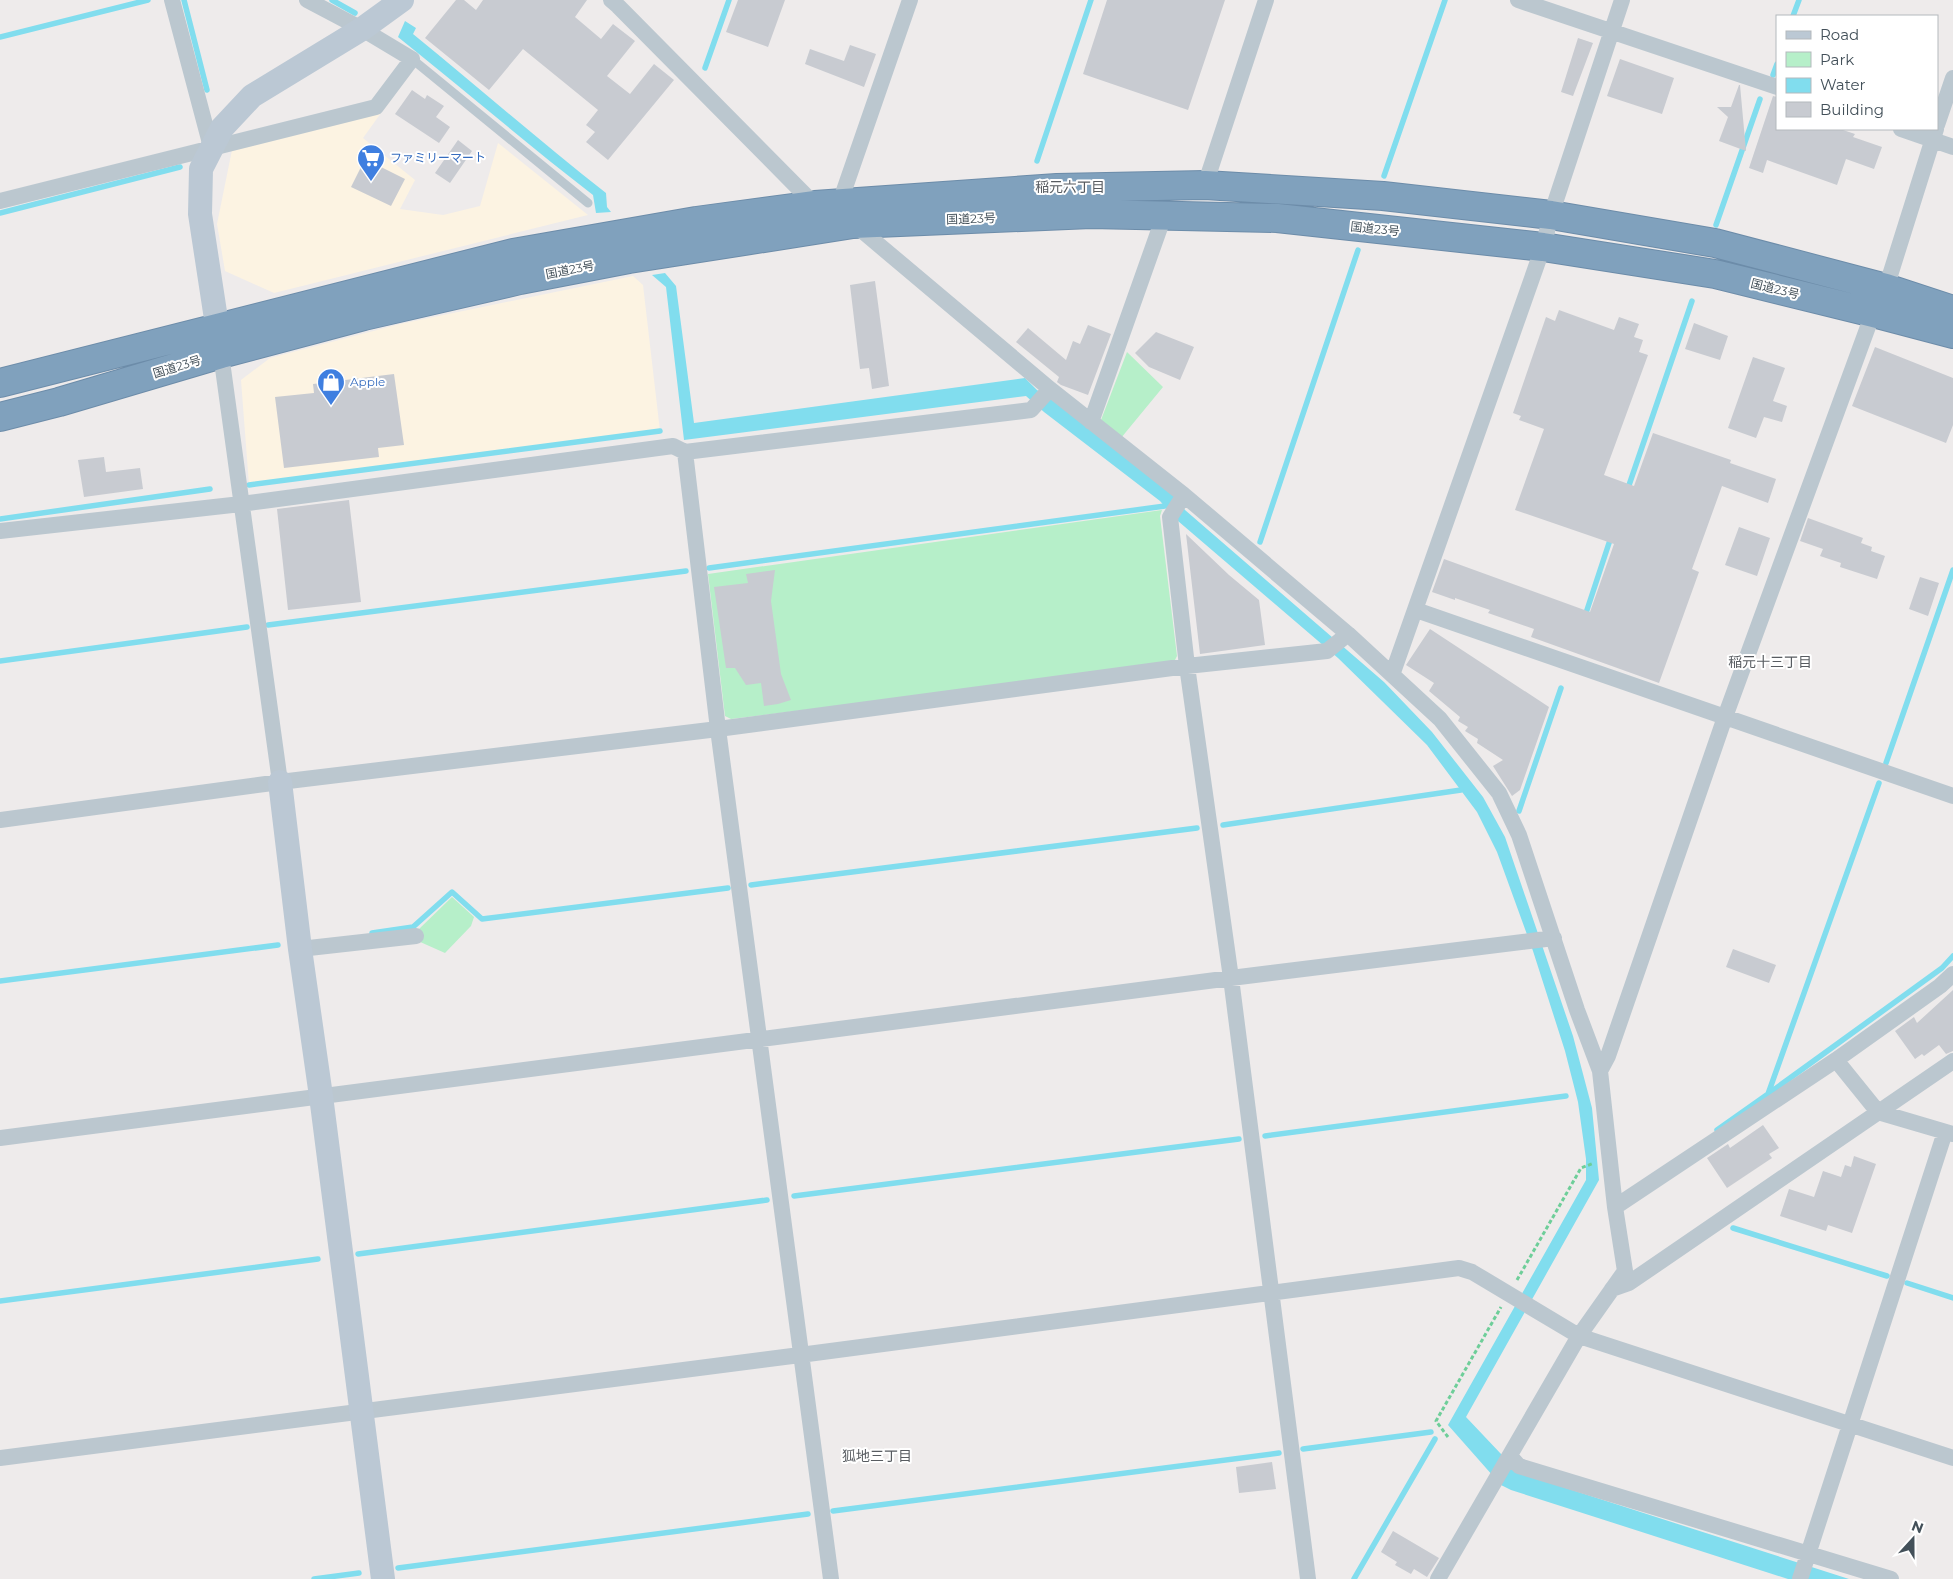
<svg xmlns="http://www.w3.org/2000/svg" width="1953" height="1579" font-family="Montserrat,'Noto Sans JP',sans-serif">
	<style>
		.commercial { fill: #fcf3e2 }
		.green { fill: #b6efc9 }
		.water { fill: #81ddee }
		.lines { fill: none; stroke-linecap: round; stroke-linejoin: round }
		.stream { stroke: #81ddee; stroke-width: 5.5 }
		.building { fill: #c8cbd1 }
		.highway-casing { stroke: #6c8ca9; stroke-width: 30 }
		.path { stroke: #6ece99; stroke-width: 3; stroke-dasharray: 4 2.5; stroke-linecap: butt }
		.lane { stroke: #bbc7cf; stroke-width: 9 }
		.street { stroke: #bbc7cf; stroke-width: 16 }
		.secondary { stroke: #bbc8d4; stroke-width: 24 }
		.highway { stroke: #80a1bd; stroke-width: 28 }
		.labels { text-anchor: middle; stroke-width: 4; stroke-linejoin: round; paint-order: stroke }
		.shop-label { font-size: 12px; fill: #366cbe; stroke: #fff; text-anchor: start }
		.street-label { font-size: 12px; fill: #435059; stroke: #fff }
		.neighbourhood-label { font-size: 14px; fill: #585c61; stroke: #fff }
	</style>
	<rect width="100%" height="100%" fill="#eeebeb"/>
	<!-- commercial -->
	<path class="commercial" d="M381,113L363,138L415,180L400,209L443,215L480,206L498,143L588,215L274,293L225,271L217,224L232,150Z
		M633,276L643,285L660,431L249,485L241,380L270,358L400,324Z"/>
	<!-- green -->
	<path class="green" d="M1127,352L1163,387L1121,438L1101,420Z
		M1162,510L1160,516L1177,656L1173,664L731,719L725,716L708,574Z
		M452,897L474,917L471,926L445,953L418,941L419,929Z"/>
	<!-- water -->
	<path class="water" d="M405,21L416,28L413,34C478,87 541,142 606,193L607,207L611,212L596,213L593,195C527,144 463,89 398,37Z
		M665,273L676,286L694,423L1025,378L1037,390L1055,402L1173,493L1185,510L1384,682L1432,732L1483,797L1505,837L1573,1036L1592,1108L1599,1180L1466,1417L1519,1473L1849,1579H1788L1511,1490L1501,1485L1448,1425L1586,1180V1159L1578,1102L1565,1051L1533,951L1497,852L1477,812L1427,745L1338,658L1178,521L1160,501L1044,412L1026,396L684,440L666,287L652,275Z"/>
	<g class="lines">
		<!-- stream -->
		<path class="stream" d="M184,0L207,90
			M332,0L355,13
			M1793,16L1799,0
			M0,37L148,0
			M705,68L729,0
			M1773,75L1777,64
			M1037,161L1091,0
			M1384,176L1445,0
			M0,213L180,167
			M1716,225L1760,99
			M249,485L660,431
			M1627,491L1692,301
			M0,519L210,489
			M1260,542L1358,250
			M709,568L1165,506
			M1585,616L1611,537
			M268,625L686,571
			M0,661L247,627
			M1886,763L1953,570
			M1519,811L1561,688
			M1223,825L1461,790
			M751,885L1197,828
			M372,933L413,927L452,892L482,919L728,888
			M0,981L278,945
			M1768,1094L1942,968L1953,956
			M1717,1130L1768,1094L1879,783
			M1265,1136L1566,1096
			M794,1196L1239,1139
			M1733,1228L1887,1276
			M358,1254L767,1200
			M1907,1283L1953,1298
			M0,1301L318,1259
			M1303,1449L1431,1432
			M833,1511L1279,1453
			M398,1568L808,1514
			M314,1579L359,1573
			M1354,1579L1435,1439"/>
	</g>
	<!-- building -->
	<path class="building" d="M456,0H464L476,10L483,0H587L575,17L601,39L613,24L635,41L607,76L630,94L654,64L674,80L608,160L586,142L595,132L586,125L598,110L523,49L489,90L425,38Z
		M738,0H785L768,47L726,32Z
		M1107,0H1225L1188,110L1083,74Z
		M1578,38L1593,43L1573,96L1561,92Z
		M850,45L876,54L864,87L805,64L810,49L844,61Z
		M1620,59L1674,78L1662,114L1607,96Z
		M1739,85H1740L1746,151L1719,141L1728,117L1717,107H1731Z
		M412,90L425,99L427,95L444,106L436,117L450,127L439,143L395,114Z
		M1773,96L1777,97V129H1840L1855,134L1853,137L1882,147L1874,169L1846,159L1837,185L1767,160L1763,173L1749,168Z
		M458,140L472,151L450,183L435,173Z
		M365,159L405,179L391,206L351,187Z
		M875,281L889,386L872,389L869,368L860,369L850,285Z
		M1559,310L1614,330L1619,317L1639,324L1634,337L1643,340L1639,352L1648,355L1604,475L1634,486L1653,433L1731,460L1730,463L1776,479L1768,503L1722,486L1692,569L1699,572L1659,683L1531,637L1534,629L1488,613L1490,610L1455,598V600L1432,592L1444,559L1590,612L1614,544L1515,510L1544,429L1519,420L1521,416L1513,413L1546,317L1555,321Z
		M1694,323L1728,336L1720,360L1685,349Z
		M1088,325L1111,334L1088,395L1061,385L1057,382L1059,377L1016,342L1028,328L1066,360L1073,341L1080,344Z
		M1156,332L1194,347L1180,380L1149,367L1135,353Z
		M1875,347L1953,378V425L1946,443L1852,406Z
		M1753,357L1785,368L1773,401L1787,406L1782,422L1764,417L1756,438L1728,428Z
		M394,374L404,445L378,448L379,457L284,468L275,397L314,393L313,384Z
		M104,457L106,472L140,468L143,489L84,497L78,460Z
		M349,500L361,602L288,610L277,509Z
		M1808,518L1863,538L1861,543L1872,547L1871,551L1885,556L1877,579L1840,567L1841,563L1820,556L1823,549L1800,541Z
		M1739,527L1770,538L1757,576L1725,565Z
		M1186,534L1229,575L1259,600L1265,645L1200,654Z
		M775,570L771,601L781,674L791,700L778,704L764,706L761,683L746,685L735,668H726L714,587L748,583L746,574Z
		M1920,577L1939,583L1928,616L1909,609Z
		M1430,629L1549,707L1520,790L1512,796L1493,766L1503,760L1477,743L1478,739L1465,731L1468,727L1458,721L1460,717L1429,691L1434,683L1406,665Z
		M1733,949L1776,965L1769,983L1726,967Z
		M1953,990V1051L1946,1054L1939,1045L1924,1056L1922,1054L1915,1059L1895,1031L1914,1017L1917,1023Z
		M1763,1125L1779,1148L1769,1154L1772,1158L1727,1188L1707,1158L1728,1144L1730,1148Z
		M1854,1156L1876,1164L1852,1233L1828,1225L1826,1231L1780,1216L1789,1189L1814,1197L1823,1171L1841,1177L1845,1165L1851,1167Z
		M1272,1462L1276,1489L1239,1493L1236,1467Z
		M1393,1531L1439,1558L1427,1577L1414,1569L1411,1574L1395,1565L1397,1562L1381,1552Z"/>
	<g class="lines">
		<!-- highway casing -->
		<g class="highway-casing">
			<path id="highway" d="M0,383L513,253L696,221L815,205L1057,188L1205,185L1383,196L1551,215L1715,243L1886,288L1953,310
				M0,417L59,402L221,354L364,316L520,280L629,259L853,224L1091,214L1277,218L1543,247L1715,274L1873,313L1953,334"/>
		</g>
		<!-- path -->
		<path class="path" d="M1517,1280L1581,1168L1594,1163
			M1448,1437L1436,1421L1501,1307"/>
		<!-- lane -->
		<path class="lane" d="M412,59L588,203"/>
		<!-- street -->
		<path class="street" d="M172,0L211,147
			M611,0L618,6L815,205
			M1518,0L1777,87
			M1937,125L1953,78
			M1901,129L1953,147
			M1205,185L1266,0
			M0,201L376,107L412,59L362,29L307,0
			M840,202L910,0
			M854,224L1050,389L1184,495L1348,634L1440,719L1499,793L1519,835L1577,1010L1600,1071L1615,1207L1625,1271L1579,1336L1438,1579
			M1886,288L1936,129
			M221,354L280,782
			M1091,422L1164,216
			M685,452L718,729L831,1579
			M1184,495L1170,517L1187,666L1231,978L1308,1579
			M0,531L241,504L673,446L685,452L1031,410L1050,389
			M1416,610L1953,796
			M1392,675L1543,247L1551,215L1622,0
			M0,820L280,782L718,729L1187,666L1327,651L1348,634
			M300,949L416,936
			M1836,1060L1878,1112L1953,1134
			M1600,1071L1608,1056L1725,717L1873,313
			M0,1138L1231,978L1554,938
			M1615,1207L1836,1060L1940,986L1953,974
			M1612,1289L1629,1283L1953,1061
			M1510,1456L1519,1466L1891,1579
			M0,1458L800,1355L1459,1268L1472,1272L1579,1336L1953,1458
			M1800,1579L1945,1132"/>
		<!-- secondary -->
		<path class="secondary" d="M220,345L200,214L201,169L222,128L252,96L362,29L402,0
			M280,782L300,949L321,1096L383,1579"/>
		<!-- highway -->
		<use href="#highway" class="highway"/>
	</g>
	<!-- icons -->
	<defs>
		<g id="supermarket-pin" transform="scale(1.4375)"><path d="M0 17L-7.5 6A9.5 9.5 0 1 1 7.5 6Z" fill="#3f7fe0" stroke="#fff"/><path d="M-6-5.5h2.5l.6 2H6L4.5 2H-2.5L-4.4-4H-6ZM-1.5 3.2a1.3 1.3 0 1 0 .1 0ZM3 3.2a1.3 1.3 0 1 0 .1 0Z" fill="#fff"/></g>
		<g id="shop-pin" transform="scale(1.4375)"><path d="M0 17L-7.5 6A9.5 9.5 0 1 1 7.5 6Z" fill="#3f7fe0" stroke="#fff"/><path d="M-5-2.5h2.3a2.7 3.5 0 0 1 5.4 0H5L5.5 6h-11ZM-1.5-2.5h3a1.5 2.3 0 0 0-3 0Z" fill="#fff"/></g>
	</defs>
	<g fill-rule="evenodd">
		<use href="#supermarket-pin" x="371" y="158"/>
		<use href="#shop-pin" x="331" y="382"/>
	</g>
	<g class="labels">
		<!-- shop labels -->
		<g class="shop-label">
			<text x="390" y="162">ファミリーマート</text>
			<text x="350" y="386">Apple</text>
		</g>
		<!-- street labels -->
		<g class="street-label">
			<text transform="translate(971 219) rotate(-2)" y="4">国道23号</text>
			<text transform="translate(1375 229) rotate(6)" y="4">国道23号</text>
			<text transform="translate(570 270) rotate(-11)" y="4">国道23号</text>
			<text transform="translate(1775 289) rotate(14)" y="4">国道23号</text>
			<text transform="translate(177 367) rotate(-17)" y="4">国道23号</text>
		</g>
		<!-- neighbourhood labels -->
		<g class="neighbourhood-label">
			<text x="1070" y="192">稲元六丁目</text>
			<text x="1770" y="667">稲元十三丁目</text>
			<text x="877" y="1461">狐地三丁目</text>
		</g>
	</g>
	<!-- legend -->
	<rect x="1776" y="15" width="162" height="115" fill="#ffffff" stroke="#b4b9bd"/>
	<rect x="1786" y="31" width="25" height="8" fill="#bbc8d4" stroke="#b4b9bd"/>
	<text x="1820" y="40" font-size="15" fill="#435059">Road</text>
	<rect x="1786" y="52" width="25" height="15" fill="#b6efc9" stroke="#b4b9bd"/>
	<text x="1820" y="65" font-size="15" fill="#435059">Park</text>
	<rect x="1786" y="78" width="25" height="15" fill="#81ddee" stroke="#b4b9bd"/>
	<text x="1820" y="90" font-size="15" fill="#435059">Water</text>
	<rect x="1786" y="102" width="25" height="15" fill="#c8cbd1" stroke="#b4b9bd"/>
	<text x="1820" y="115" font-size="15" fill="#435059">Building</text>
	<!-- north arrow -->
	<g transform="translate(1913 1539) rotate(21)" stroke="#ffffff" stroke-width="4" paint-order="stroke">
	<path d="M0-4L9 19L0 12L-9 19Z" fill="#435059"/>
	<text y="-8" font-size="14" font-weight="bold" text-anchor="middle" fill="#435059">N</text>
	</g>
</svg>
